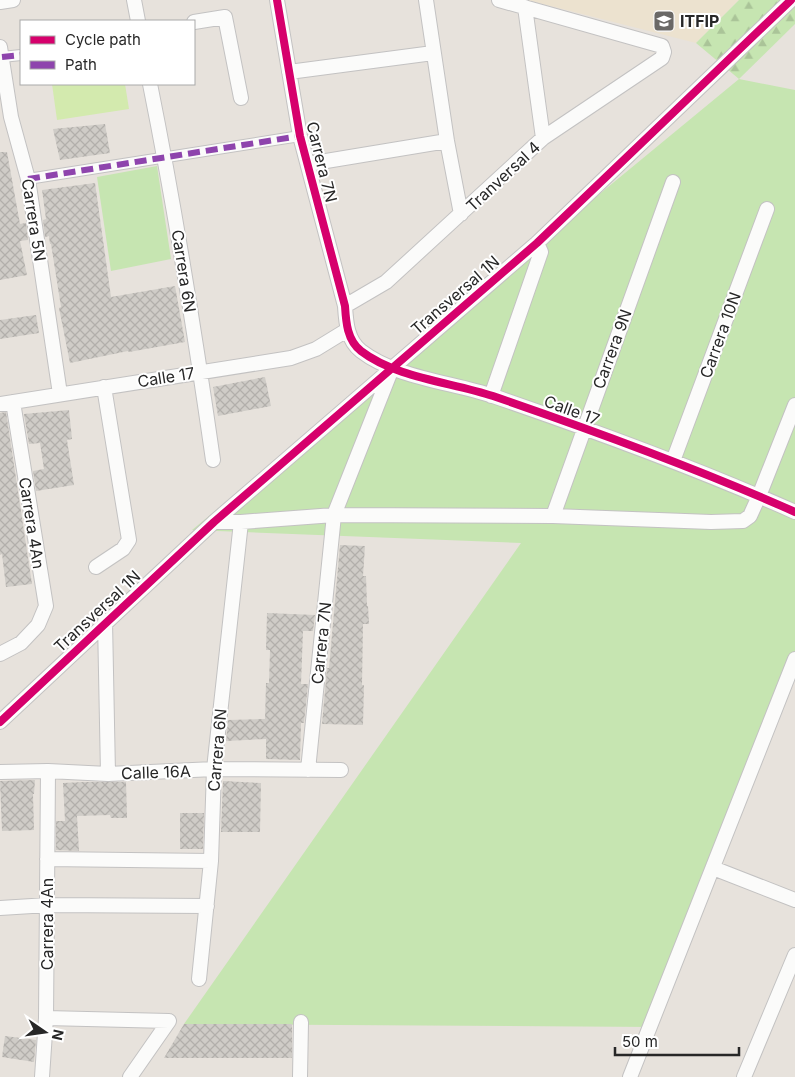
<svg xmlns="http://www.w3.org/2000/svg" width="795" height="1077" font-family="Inter,sans-serif">
	<style>
		.education { fill: #ece2cf }
		.grass { fill: #c6e5b1 }
		.forest { fill: url(#forest-firs) }
		.pitch { fill: #d3eaae }
		.building { fill: url(#building-cross-hatch) }
		.lines { fill: none; stroke-linecap: round; stroke-linejoin: round }
		.pedestrian-casing { stroke: #c3c2c2; stroke-width: 12 }
		.minor-casing { stroke: #c3c2c2; stroke-width: 16 }
		.pedestrian { stroke: #fbfbfa; stroke-width: 10 }
		.minor { stroke: #fbfbfa; stroke-width: 14 }
		.quiet { stroke: #8e44ad; stroke-width: 6; stroke-dasharray: 12 6; stroke-linecap: butt }
		.cycleway-casing { stroke: #fff; stroke-width: 11 }
		.cycleway { stroke: #d6006c; stroke-width: 8 }
		.labels { text-anchor: middle; stroke-width: 4; stroke-linejoin: round; paint-order: stroke }
		.poi-label { font-size: 16px; font-weight: bold; fill: #272727; stroke: #fff; text-anchor: start }
		.street-label { font-size: 16px; fill: #272727; stroke: #fff }
	</style>
	<defs>
		<pattern id="forest-firs" width="22" height="20" patternUnits="userSpaceOnUse" patternTransform="scale(1.25)"><rect width="22" height="20" fill="#c6e5b1"/><path d="M5 1l3.5 6h-7zM16 11l3.5 6h-7z" fill="#aac498"/></pattern>
		<pattern id="building-cross-hatch" width="8" height="8" patternUnits="userSpaceOnUse" patternTransform="scale(1.25)"><rect width="8" height="8" fill="#cfccc7"/><path d="M0 0l8 8M0 8l8-8" fill="none" stroke="#b2afab"/></pattern>
	</defs>
	<rect width="100%" height="100%" fill="#e7e2dc"/>
	<!-- education -->
	<path class="education" d="M527,0H739L696,43Z"/>
	<!-- grass -->
	<path class="grass" d="M739,79L795,90V664L655,1027L184,1024L521,543L192,530Z
		M157,166L171,259L111,271L97,177Z"/>
	<!-- forest -->
	<path class="forest" d="M739,0H795V24L739,79L696,43Z"/>
	<!-- pitch -->
	<path class="pitch" d="M52,84H125L129,109L57,120Z"/>
	<!-- building -->
	<path class="building" d="M105,124L110,153L60,160L53,129Z
		M0,152H7L20,224L26,223L28,240L20,241L27,275L0,280Z
		M95,183L111,297L175,286L185,342L129,352L128,351L70,363L59,308L61,307L51,244H50L49,236L45,237L43,220L46,219L42,190Z
		M36,315L39,333L0,339V320Z
		M265,377L271,406L218,416L213,387Z
		M69,410L72,439L67,440L74,485L36,491L33,471L44,469L40,443L29,444L24,414Z
		M6,412L32,584L6,587L2,554L0,555V413Z
		M340,545L365,546L363,576H366L367,606H368L369,624H363L362,685H364L363,725L322,724L327,668H329Z
		M267,613L315,615L313,631H303L301,684H308L304,723H301L300,760L266,759V739L226,741L228,720L265,719L266,683H269L270,650H266Z
		M35,780L34,794H33L34,830L2,831L0,781Z
		M223,781L261,783L260,832H221Z
		M84,782H126L127,818H111L110,815L77,816L79,851L56,850V821H65L63,783Z
		M180,813H204L203,849H180Z
		M184,1024H292V1058H164Z
		M5,1036L36,1040L34,1062L2,1057Z"/>
	<g class="lines">
		<!-- pedestrian casing -->
		<g class="pedestrian-casing">
			<path id="pedestrian" d="M2,57L21,55
				M28,179L300,136"/>
		</g>
		<!-- minor casing -->
		<g class="minor-casing">
			<path id="minor" d="M134,0L138,21
				M277,0L300,136L345,306C346,322 347,340 361,351C396,378 451,382 493,396C595,431 697,468 795,512
				M426,0L447,141L461,214
				M0,2L13,0
				M525,7L543,138
				M194,22L225,17L241,98
				M0,47L11,117L28,179L60,394
				M289,72L433,53
				M150,84C175,208 195,334 213,460
				M308,164L447,141
				M345,306L386,282L543,138L662,58L664,52L662,46L499,0
				M491,396L541,252L537,243
				M0,404L291,358L316,349L347,330
				M673,461L767,209
				M553,516L673,182
				M214,522H241L334,515L553,516L711,522L743,521L750,516L759,496L795,405
				M96,567L123,549L129,540L104,387
				M105,621L108,774
				M0,654L21,643L38,625L46,606L13,402
				M0,722L214,522L537,243L791,0
				M308,770L334,515L391,371
				M0,772L48,771L108,774L214,769L341,770
				M47,859L211,861
				M713,868L795,900
				M0,908L48,905L207,906
				M199,979L211,861L214,769L241,522
				M46,1018L169,1021
				M42,1077L46,1018L48,771
				M130,1077L169,1021
				M300,1077L301,1022
				M630,1077L795,659
				M744,1077L795,955"/>
		</g>
		<!-- pedestrian -->
		<use href="#pedestrian" class="pedestrian"/>
		<!-- minor -->
		<use href="#minor" class="minor"/>
		<!-- quiet -->
		<path class="quiet" d="M2,57L21,55
			M28,179L300,136"/>
		<!-- cycleway casing -->
		<g class="cycleway-casing">
			<path id="cycleway" d="M277,0L300,136L345,306C346,322 347,340 361,351C396,378 451,382 493,396C595,431 697,468 795,512
				M0,722L214,522L537,243L791,0"/>
		</g>
		<!-- cycleway -->
		<use href="#cycleway" class="cycleway"/>
	</g>
	<!-- icons -->
	<defs>
		<g id="university-square" transform="scale(1.125)"><rect x="-9" y="-9" width="18" height="18" rx="4" fill="#6a6866" stroke="#fff"/><path d="M0-5L7-2L0 1L-7-2ZM-4 1L0 2.5L4 1V4Q0 6-4 4Z" fill="#fff"/></g>
	</defs>
	<g fill-rule="evenodd">
		<use href="#university-square" x="664" y="21"/>
	</g>
	<g class="labels">
		<!-- poi labels -->
		<g class="poi-label">
			<text x="680" y="27">ITFIP</text>
		</g>
		<!-- street labels -->
		<g class="street-label">
			<text transform="translate(322 162) rotate(76)" y="6">Carrera 7N</text>
			<text transform="translate(503 176) rotate(-43)" y="6">Tranversal 4</text>
			<text transform="translate(34 220) rotate(81)" y="6">Carrera 5N</text>
			<text transform="translate(184 271) rotate(81)" y="6">Carrera 6N</text>
			<text transform="translate(455 295) rotate(-41)" y="6">Transversal 1N</text>
			<text transform="translate(720 335) rotate(-70)" y="6">Carrera 10N</text>
			<text transform="translate(612 349) rotate(-70)" y="6">Carrera 9N</text>
			<text transform="translate(166 377) rotate(-9)" y="6">Calle 17</text>
			<text transform="translate(572 410) rotate(20)" y="6">Calle 17</text>
			<text transform="translate(32 523) rotate(81)" y="6">Carrera 4An</text>
			<text transform="translate(97 611) rotate(-43)" y="6">Transversal 1N</text>
			<text transform="translate(321 643) rotate(-84)" y="6">Carrera 7N</text>
			<text transform="translate(217 750) rotate(-85)" y="6">Carrera 6N</text>
			<text transform="translate(156 772) rotate(-2)" y="6">Calle 16A</text>
			<text transform="translate(47 924) rotate(-90)" y="6">Carrera 4An</text>
		</g>
	</g>
	<!-- legend -->
	<rect x="20" y="20" width="175" height="65" fill="#ffffff" stroke="#a9a9a9"/>
	<rect x="30" y="36" width="25" height="8" fill="#d6006c" stroke="#a9a9a9"/>
	<text x="65" y="45" font-size="15" fill="#272727">Cycle path</text>
	<rect x="30" y="61" width="25" height="8" fill="#8e44ad" stroke="#a9a9a9"/>
	<text x="65" y="70" font-size="15" fill="#272727">Path</text>
	<!-- north arrow -->
	<g transform="translate(45 1032) rotate(103)" stroke="#ffffff" stroke-width="4" paint-order="stroke">
	<path d="M0-4L9 19L0 12L-9 19Z" fill="#272727"/>
	<text y="-8" font-size="14" font-weight="bold" text-anchor="middle" fill="#272727">N</text>
	</g>
	<!-- scale -->
	<path d="M615 1047v8h124v-8" fill="none" stroke="#272727" stroke-width="2.5"/>
	<text x="622" y="1047" font-size="15" fill="#272727" stroke="#ffffff" stroke-width="4" paint-order="stroke">50 m</text>
</svg>
